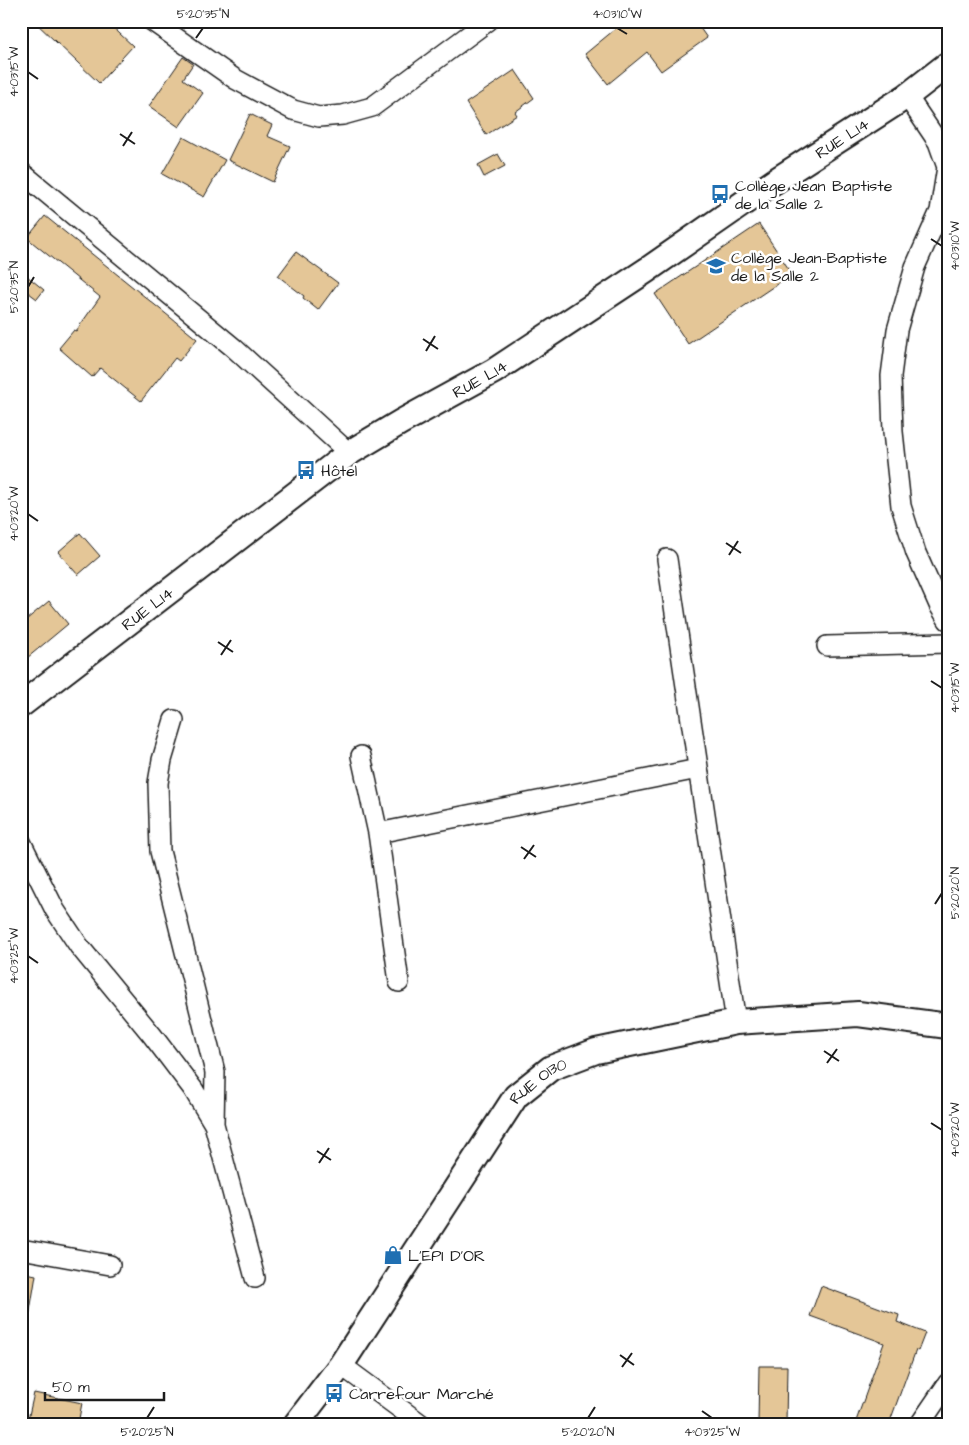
<svg xmlns="http://www.w3.org/2000/svg" width="969" height="1445" font-family="'Architects Daughter',sans-serif">
	<style>
		.building { fill: #e4c697; stroke: #1c1c1c }
		.lines { fill: none; stroke-linecap: round; stroke-linejoin: round }
		.minor-casing { stroke: #1c1c1c; stroke-width: 22 }
		.tertiary-casing { stroke: #1c1c1c; stroke-width: 28 }
		.minor { stroke: #fff; stroke-width: 19 }
		.tertiary { stroke: #fff; stroke-width: 24 }
		.ticks { fill: none; stroke: #1c1c1c; stroke-width: 2 }
		.labels { text-anchor: middle; stroke-width: 5; stroke-linejoin: round; paint-order: stroke }
		.street-label { font-size: 16px; fill: #1c1c1c; stroke: #fff }
		.poi-label { font-size: 16px; fill: #1c1c1c; stroke: #fff; text-anchor: start }
		.neatline { fill: none; stroke: #1c1c1c; stroke-width: 2 }
		.ticks-label { font-size: 12px; text-anchor: middle; fill: #1c1c1c }
	</style>
	<rect width="100%" height="100%" fill="#fff"/>
	<filter id="ink" filterUnits="userSpaceOnUse"><feTurbulence type="fractalNoise" baseFrequency=".02" numOctaves="2"/><feDisplacementMap in="SourceGraphic" scale="10" xChannelSelector="R" yChannelSelector="G"/><feConvolveMatrix kernelMatrix="1 2 1 2 8 2 1 2 1" color-interpolation-filters="sRGB"/></filter>
	<g filter="url(#ink)">
		<!-- building -->
		<path class="building" d="M34,21H106L133,46L99,83Z
			M625,21H695L707,38L661,71L647,52L608,84L585,54Z
			M183,57L193,64L183,79L203,93L179,127L149,106Z
			M515,70L534,98L515,112L517,115L486,135L466,103Z
			M250,114L272,125L267,136L290,146L273,182L228,160Z
			M183,137L225,160L204,197L162,174Z
			M498,154L505,166L484,177L478,165Z
			M45,216L197,339L179,361L175,358L141,401L100,368L92,377L59,348L74,330L76,331L100,297L27,238Z
			M759,224L792,274L688,344L655,294Z
			M296,252L338,283L318,310L303,298L304,296L278,276Z
			M21,271L44,290L37,299L21,287Z
			M80,533L100,556L78,575L58,552Z
			M49,601L68,624L21,663V624Z
			M21,1272L36,1275L28,1323L21,1322Z
			M821,1286L899,1315L897,1322L925,1333L918,1351L916,1350L889,1424H855L884,1343L810,1316Z
			M759,1366H787L786,1424H758Z
			M34,1393L82,1403L78,1424H27Z"/>
		<g class="lines">
			<!-- minor casing -->
			<g class="minor-casing">
				<path id="minor" d="M152,21L235,79L293,110L319,117L343,115L372,107L488,21
					M907,96L938,142L947,167L940,211L915,267L897,330L891,376L893,432L901,506L916,553L939,605L948,620
					M21,172L234,348L349,453
					M667,559L736,1022
					M827,646L948,643
					M174,720L162,760L158,783L160,851L215,1072L214,1124
					M361,756L378,833L399,982
					M378,833L698,769
					M21,842L55,910L79,946L152,1035L193,1089L214,1124L255,1278
					M21,1249L110,1265
					M341,1365L421,1424
					M920,1424L948,1383"/>
			</g>
			<!-- tertiary casing -->
			<g class="tertiary-casing">
				<g id="tertiary">
					<path id="s1" d="M21,705L349,453L401,422L494,371L647,270L778,179L907,96L948,64"/>
					<path id="s2" d="M296,1424L341,1365L516,1096L551,1068L596,1051L736,1022L858,1014L948,1026"/>
				</g>
			</g>
			<!-- minor -->
			<use href="#minor" class="minor"/>
			<!-- tertiary -->
			<use href="#tertiary" class="tertiary"/>
		</g>
	</g>
	<!-- ticks -->
	<path class="ticks" d="M617,28L627,34M196,38L203,28M28,72L38,79M120,134L135,144M123,146L132,132M931,239L942,246M28,287L34,277M423,339L438,349M426,351L435,336M28,514L38,521M726,543L741,553M729,555L738,541M218,642L233,652M221,655L231,640M931,681L942,688M521,847L536,857M524,859L534,845M935,904L942,893M28,956L38,963M824,1051L839,1061M827,1063L837,1049M931,1123L942,1130M317,1151L331,1160M319,1163L329,1148M620,1355L634,1365M622,1367L632,1353M702,1411L712,1418M147,1418L154,1407M588,1418L595,1407"/>
	<!-- icons -->
	<defs>
		<g id="bus-bare" transform="scale(1.5)"><path d="M-5-6H5V4H4V6H2V4H-2V6H-4V4H-5ZM-3.5-4V0h7V-4ZM-3.5 1.2v1.5H-2V1.2ZM2 1.2v1.5H3.5V1.2Z" fill="#1f6fb2" stroke="#fff" stroke-width="2.5" paint-order="stroke"/></g>
		<g id="school-bare" transform="scale(1.5)"><path d="M0-5L7-2L0 1L-7-2ZM-4 1L0 2.5L4 1V4Q0 6-4 4Z" fill="#1f6fb2" stroke="#fff" stroke-width="2.5" paint-order="stroke"/></g>
		<g id="shop-bare" transform="scale(1.5)"><path d="M-5-2.5h2.3a2.7 3.5 0 0 1 5.4 0H5L5.5 6h-11ZM-1.5-2.5h3a1.5 2.3 0 0 0-3 0Z" fill="#1f6fb2" stroke="#fff" stroke-width="2.5" paint-order="stroke"/></g>
	</defs>
	<g fill-rule="evenodd">
		<use href="#bus-bare" x="720" y="194"/>
		<use href="#school-bare" x="716" y="266"/>
		<use href="#bus-bare" x="306" y="470"/>
		<use href="#shop-bare" x="393" y="1255"/>
		<use href="#bus-bare" x="334" y="1393"/>
	</g>
	<g class="labels">
		<!-- street labels -->
		<g class="street-label">
			<text dy="6" stroke="none"><textPath href="#s1" startOffset="999">RUE L14</textPath></text>
			<text dy="6" stroke="none"><textPath href="#s1" startOffset="564">RUE L14</textPath></text>
			<text dy="6" stroke="none"><textPath href="#s1" startOffset="159">RUE L14</textPath></text>
			<text dy="6" stroke="none"><textPath href="#s2" startOffset="422">RUE O130</textPath></text>
		</g>
		<!-- poi labels -->
		<g class="poi-label">
			<text x="735" y="191">Collège Jean Baptiste<tspan x="735" dy="18">de la Salle 2</tspan></text>
			<text x="731" y="263">Collège Jean-Baptiste<tspan x="731" dy="18">de la Salle 2</tspan></text>
			<text x="321" y="476">Hôtel</text>
			<text x="408" y="1261">L'EPI D'OR</text>
			<text x="349" y="1399">Carrefour Marché</text>
		</g>
	</g>
	<!-- margin -->
	<rect width="969" height="1445" fill="none" stroke="#fff" stroke-width="55"/>
	<!-- scale -->
	<path d="M45 1392v8h119v-8" fill="none" stroke="#1c1c1c" stroke-width="2.5"/>
	<text x="52" y="1392" font-size="15" fill="#1c1c1c" stroke="#ffffff" stroke-width="4" paint-order="stroke">50 m</text>
	<rect x="28" y="28" width="914" height="1390" class="neatline"/>
	<g class="ticks-label">
		<text x="203" y="18">5°20'35"N</text>
		<text x="617" y="18">4°03'10"W</text>
		<text transform="translate(14 72) rotate(-90)" y="4">4°03'15"W</text>
		<text transform="translate(955 246) rotate(-90)" y="4">4°03'10"W</text>
		<text transform="translate(14 287) rotate(-90)" y="4">5°20'35"N</text>
		<text transform="translate(14 514) rotate(-90)" y="4">4°03'20"W</text>
		<text transform="translate(955 688) rotate(-90)" y="4">4°03'15"W</text>
		<text transform="translate(955 893) rotate(-90)" y="4">5°20'20"N</text>
		<text transform="translate(14 956) rotate(-90)" y="4">4°03'25"W</text>
		<text transform="translate(955 1130) rotate(-90)" y="4">4°03'20"W</text>
		<text x="147" y="1436">5°20'25"N</text>
		<text x="588" y="1436">5°20'20"N</text>
		<text x="712" y="1436">4°03'25"W</text>
	</g>
</svg>
